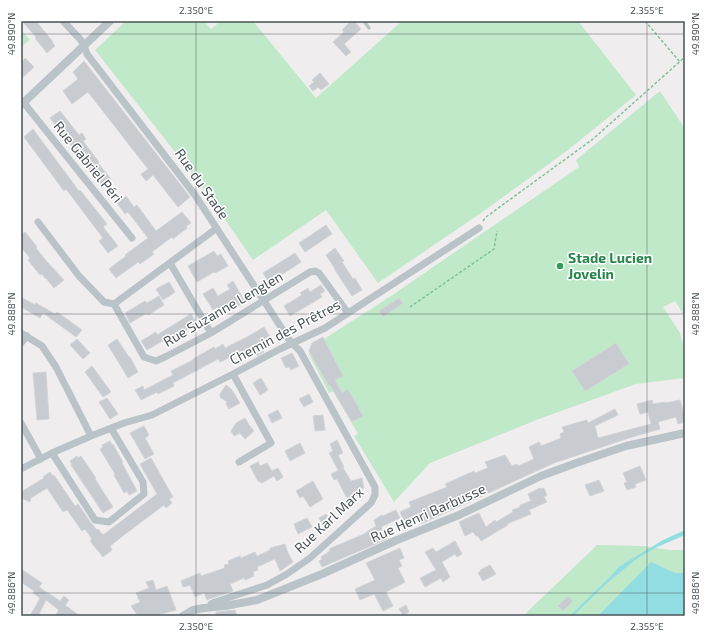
<svg xmlns="http://www.w3.org/2000/svg" width="706" height="637" font-family="'Exo 2',sans-serif">
	<style>
		.green { fill: #c0e9c9 }
		.water { fill: #92dde1 }
		.building { fill: #c8cbcf; stroke: #d2d5d8 }
		.lines { fill: none; stroke-linecap: round; stroke-linejoin: round }
		.path { stroke: #7cc395; stroke-width: 1.5; stroke-dasharray: 3 2; stroke-linecap: butt }
		.service { stroke: #bac4c8; stroke-width: 3.5 }
		.minor { stroke: #bac4c8; stroke-width: 7 }
		.tertiary { stroke: #bac4c8; stroke-width: 8 }
		.ticks { fill: none; stroke: #485358; stroke-width: 1; stroke-opacity: 0.45 }
		.leisure-dot { fill: #2e9e5b; stroke: #fff; stroke-width: 1.5 }
		.labels { text-anchor: middle; stroke-width: 3; stroke-linejoin: round; paint-order: stroke }
		.street-label { font-size: 14px; fill: #485358; stroke: #fff }
		.leisure-label { font-size: 14px; font-weight: bold; fill: #27864d; stroke: #fff; text-anchor: start }
		.neatline { fill: none; stroke: #485358; stroke-width: 1.5 }
		.ticks-label { font-size: 10px; text-anchor: middle; fill: #485358 }
	</style>
	<rect width="100%" height="100%" fill="#f0edee"/>
	<!-- green -->
	<path class="green" d="M126,21H204L211,29L221,21H253L316,98L402,21H578L636,95L568,150L481,213L378,283L326,210L253,260L201,185L95,50Z
		M21,30L30,40L21,47Z
		M660,91L685,129V317L675,301L663,307L680,333L685,352V378L636,384L539,419L430,463L394,502L354,436L358,434L333,391L329,393L309,354L313,344L324,339L388,298L579,167L576,160Z
		M597,545L644,546L669,550H685V616H523Z"/>
	<!-- water -->
	<path class="water" d="M685,530V535L655,548L635,560L606,584L573,616H570L586,600L605,582L620,566L663,540Z
		M651,562L675,573H685V616H598Z"/>
	<!-- building -->
	<path class="building" d="M22,21H36L53,42H52L55,46L47,53L35,38L36,37Z
		M351,21H354L361,29L344,44L351,52L346,56L333,42L344,32L342,30Z
		M25,58L34,67L21,79V63Z
		M84,61L190,197L178,207L153,175L146,181L141,174L148,169L88,92L72,104L63,91L78,79L73,72Z
		M320,73L329,84L321,90L318,87L313,91L309,86L314,82L312,80Z
		M60,111L79,135L82,133L86,139L83,141L99,162L98,163L111,179L102,186L50,118Z
		M33,129L79,191L80,190L107,224L103,227L118,246L108,253L99,241L103,238L66,189L64,191L24,137Z
		M126,196L134,207L137,205L156,231L182,212L191,223L186,226L187,228L173,239L172,237L152,252L154,254L140,264L138,262L116,278L109,269L126,256L125,255L148,238L128,212L125,214L117,203Z
		M326,225L332,234L305,252L299,243Z
		M25,232L37,247L36,248L48,263L64,280L54,288L46,278V279L42,274L40,275L28,260L30,258L21,247V235Z
		M335,248L344,261L342,262L353,279L355,278L362,290L352,296L335,270V269L326,255Z
		M214,251L217,256L221,254L228,266L215,273L214,272L197,282L188,266Z
		M295,253L301,262L269,283L263,273Z
		M233,281L245,302L236,307L233,302L219,311L217,307L213,310L203,294L213,288L218,296L230,289L227,285Z
		M169,282L175,292L163,300L156,289Z
		M321,285L325,291L320,294L322,297L290,316L284,306L302,295L300,293L308,288L310,292Z
		M159,296L164,305L148,315L147,313L130,323L125,313L145,301L147,303Z
		M21,297L35,305L36,303L55,314L57,312L82,330L76,337L43,313L40,318L21,307Z
		M399,298L403,303L383,317L379,311Z
		M191,314L197,324L165,343L164,340L147,350L141,341L156,332L157,335Z
		M264,327L271,338L259,345L264,352L257,356L252,347L220,362L218,359L173,383L174,386L158,394L157,392L141,400L135,390L143,386L144,390L173,375L171,371L193,360V359L214,347L215,349L223,344L225,348L247,337Z
		M323,337L343,376L335,380L342,393L348,389L363,416L352,422L330,385L329,386L309,351L312,343Z
		M77,339L90,353L83,359L70,345Z
		M117,339L129,357H130L138,372L128,378L108,345Z
		M616,343L629,364L585,391L572,371Z
		M292,353L299,366L291,370L289,367L286,368L281,358Z
		M92,366L111,392L103,397L85,372Z
		M46,372L49,419L37,420L33,373Z
		M261,378L268,390L260,395L253,383Z
		M226,385L232,390L240,403L229,409L226,404L227,402L220,397V394Z
		M309,394L313,402L304,407L299,399Z
		M107,398L118,414L110,419L99,402Z
		M652,400L653,404L665,402V403L680,400L685,416V422L678,424L676,417L658,422L660,429L629,438L554,463L421,524L419,520L406,526L400,512L411,507L409,502L447,487L445,484L474,471L475,473L488,468L485,462L505,455L512,466L517,464L518,466L534,459L529,447L539,442L541,446L561,438L560,434L564,432L562,427L587,420L588,423L615,409L618,415L595,426L598,438L651,424L648,412L640,414L637,404Z
		M278,410L282,418L272,423L268,415Z
		M323,415L325,430L315,431L313,416Z
		M245,418L249,425L254,431L245,439L240,433L234,436L231,431L236,423Z
		M144,426L149,435L145,438L154,454L145,459L130,433Z
		M337,440L343,453L338,455L344,467L338,470L329,453L333,451L330,444Z
		M110,441L112,445L113,444L120,457L123,462L122,463L137,491L129,495L127,491L124,493L114,475L115,474L100,449L103,447L102,445Z
		M300,443L305,453L290,461L285,451Z
		M77,456L78,458L81,456L96,478L95,479L113,507L103,513L71,465H72L70,461Z
		M151,458L173,497L169,499L172,503L166,508L164,505L124,535L110,546L112,550L103,557L90,541L92,539L85,529L82,531L68,511L66,510L63,512L47,488L31,498L30,502L21,498V492L44,478L43,477L50,472L53,476L54,475L75,506L78,504L91,523L97,530L98,529L103,535L157,494L140,464Z
		M258,462L260,466L267,463L272,471L278,468L283,477L277,481L274,476L262,483L258,481L250,466Z
		M640,466L646,480L635,484L636,487L627,490L624,483L627,482L623,473Z
		M343,468L351,481L362,478L364,488L358,491L359,494L348,500L337,479L334,480L331,474Z
		M599,480L604,491L590,496L585,485Z
		M313,481L323,499L310,507L303,496L300,498L296,491Z
		M540,488L541,489L544,488L547,495L544,497L547,502L529,510L531,514L507,524L508,525L481,541L478,536H476L473,532L465,536L459,522L479,513L486,527L495,520L496,522L513,512L512,510L520,507V505L531,501L528,494Z
		M396,510L400,518L381,527L387,539L322,567L319,561L322,559L321,557L330,551L329,549L364,534L376,526L374,520L382,515L383,516Z
		M326,514L333,525L325,529L319,518Z
		M307,518L312,527L298,534L294,524Z
		M455,541L462,554L457,557L455,554L442,562L450,577L443,582L441,578L425,587L420,578L436,570L425,552L433,548L436,552Z
		M285,544L288,553L293,562L280,571L275,559L257,567L258,570L253,572L254,576L245,580L244,578L230,584L233,591L209,599L207,600L204,593L195,597L190,585L183,587L181,581L200,573L201,576L225,568L224,565L229,564L228,561L240,556L241,558L255,552L257,556L270,550V548Z
		M400,548L404,558L399,560L402,566L398,568L405,582L386,592L393,606L383,611L374,594L360,600L355,589L375,580L366,563Z
		M490,565L496,574L483,581L478,573L481,571L480,570Z
		M21,569L42,583L39,587L60,601L64,596L69,600L65,605L80,616H55L59,610L46,600L38,616H30L40,598L33,593L34,591L21,582Z
		M153,580L156,590L167,586L176,610L153,616H138L131,606L140,602L136,593L149,588L146,582Z
		M568,596L573,601L563,611L558,606Z
		M406,605L409,612L403,615L399,609Z
		M235,610L237,616H216V612Z"/>
	<g class="lines">
		<!-- path -->
		<path class="path" d="M645,21L680,62
			M483,221L486,217L593,139L685,57
			M410,307L494,249L497,231"/>
		<!-- service -->
		<path class="service" d="M364,21L369,28"/>
		<!-- minor -->
		<path class="minor" d="M63,21L80,39L84,45L87,54L195,195L290,341L300,351L375,487V495L371,503L310,558L287,574L267,585L215,602L211,604V607
			M24,102L28,108L132,238
			M38,222L79,276L104,302L114,304L144,357L156,361L165,357L211,333L310,272L315,271L319,273L348,313
			M170,263L211,333
			M114,304L217,228
			M21,333L42,346L56,367L91,436
			M21,343L27,336
			M233,374L271,443L239,462
			M21,423L41,459
			M52,453L95,520L109,522L144,494L143,482L111,428
			M21,469L52,453L91,436L124,423L152,415L233,374L280,349L325,328L479,228"/>
		<!-- tertiary -->
		<path class="tertiary" d="M21,105L110,21
			M183,616L193,610L204,608L225,606L257,600L322,574L397,540L459,515L541,476L579,462L626,446L685,433"/>
	</g>
	<!-- ticks -->
	<path class="ticks" d="M196,21V616M647,21V616M21,34H685M21,314H685M21,593H685"/>
	<!-- markers -->
	<circle class="leisure-dot" cx="560" cy="266" r="4"/>
	<g class="labels">
		<!-- street labels -->
		<g class="street-label">
			<text transform="translate(88 162) rotate(51)" y="5">Rue Gabriel Péri</text>
			<text transform="translate(202 184) rotate(55)" y="5">Rue du Stade</text>
			<text transform="translate(223 309) rotate(-30)" y="5">Rue Suzanne Lenglen</text>
			<text transform="translate(285 332) rotate(-28)" y="5">Chemin des Prêtres</text>
			<text transform="translate(428 513) rotate(-24)" y="5">Rue Henri Barbusse</text>
			<text transform="translate(329 520) rotate(-43)" y="5">Rue Karl Marx</text>
		</g>
		<!-- leisure labels -->
		<g class="leisure-label">
			<text x="568" y="263">Stade Lucien<tspan x="568" dy="16">Jovelin</tspan></text>
		</g>
	</g>
	<!-- border -->
	<rect width="706" height="637" fill="none" stroke="#ffffff" stroke-width="44"/>
	<rect x="22" y="22" width="662" height="593" class="neatline"/>
	<g class="ticks-label">
		<text x="196" y="14">2.350°E</text>
		<text x="647" y="14">2.355°E</text>
		<text transform="translate(11 34) rotate(-90)" y="4">49.890°N</text>
		<text transform="translate(695 34) rotate(-90)" y="4">49.890°N</text>
		<text transform="translate(11 314) rotate(-90)" y="4">49.888°N</text>
		<text transform="translate(695 314) rotate(-90)" y="4">49.888°N</text>
		<text transform="translate(11 593) rotate(-90)" y="4">49.886°N</text>
		<text transform="translate(695 593) rotate(-90)" y="4">49.886°N</text>
		<text x="196" y="630">2.350°E</text>
		<text x="647" y="630">2.355°E</text>
	</g>
</svg>
